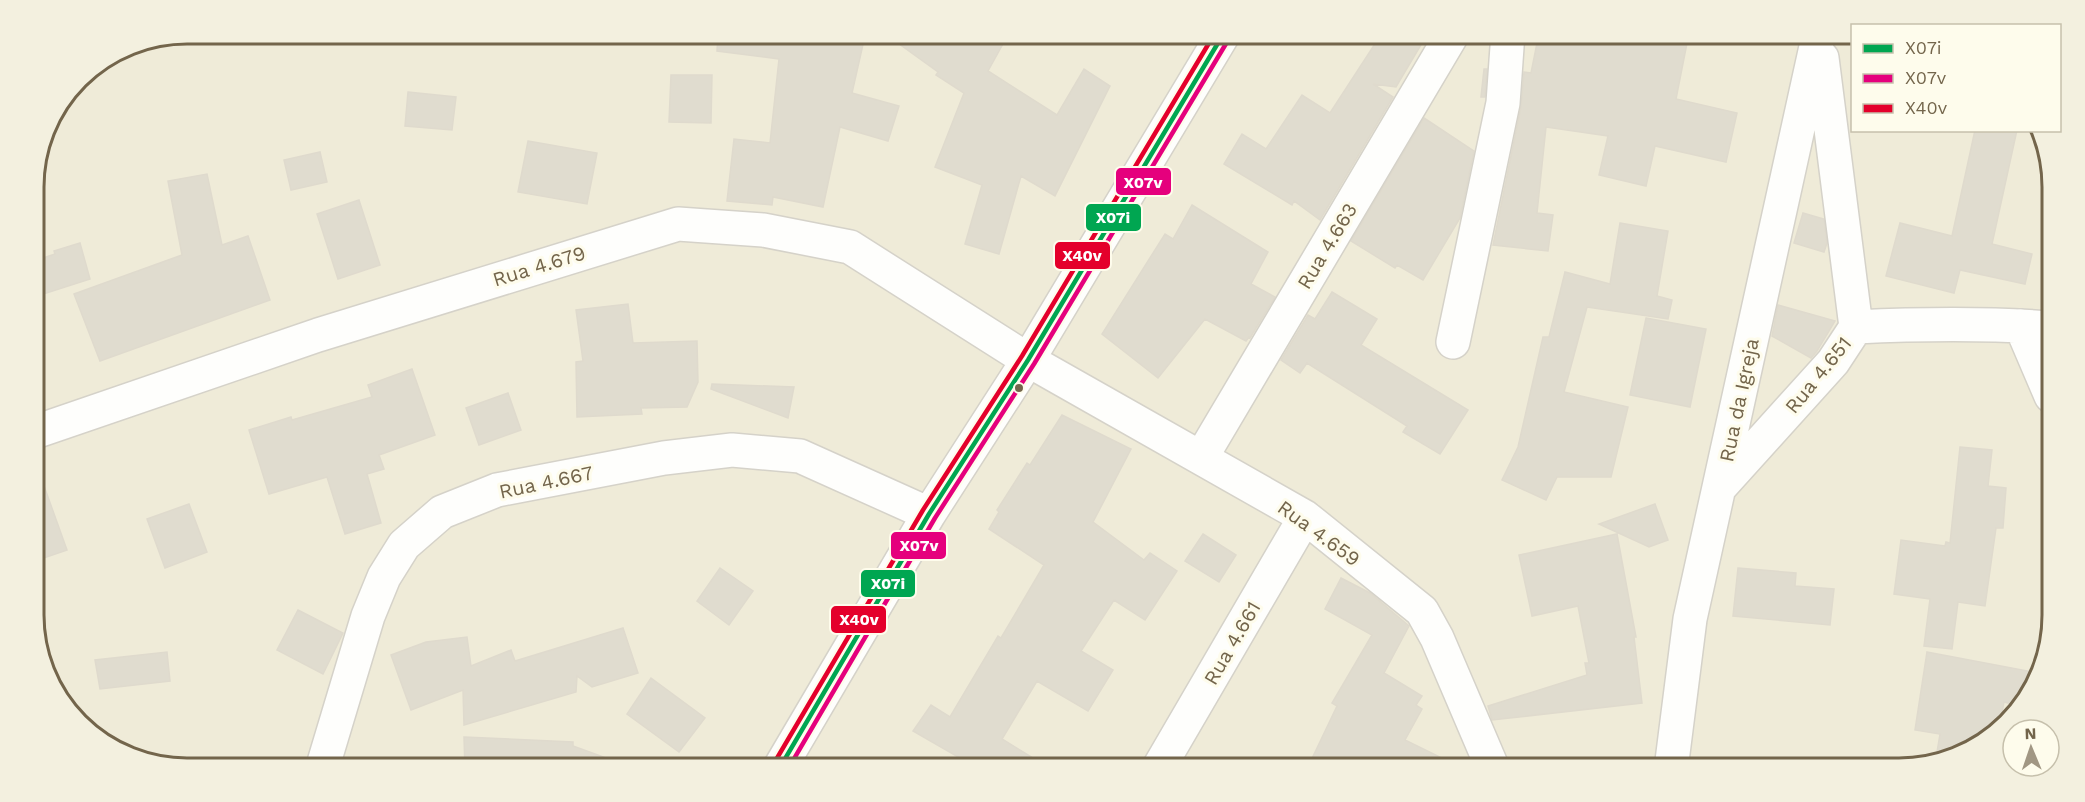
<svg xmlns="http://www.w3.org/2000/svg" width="2085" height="802" font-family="'Work Sans',sans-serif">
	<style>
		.residential { fill: #efebd8 }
		.building { fill: #e0dccf; stroke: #dfdacd; stroke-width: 1.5 }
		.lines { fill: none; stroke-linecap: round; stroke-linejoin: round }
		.street-casing { stroke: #d5d2c9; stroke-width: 36 }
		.street { stroke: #fefefc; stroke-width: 33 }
		.bus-1-casing { stroke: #fefcec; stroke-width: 9 }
		.bus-2-casing { stroke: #fefcec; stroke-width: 9 }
		.bus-3-casing { stroke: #fefcec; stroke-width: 9 }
		.bus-1 { stroke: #00a651; stroke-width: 4.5 }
		.bus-2 { stroke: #e5007d; stroke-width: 4.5 }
		.bus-3 { stroke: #e4002b; stroke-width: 4.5 }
		.bus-dot { fill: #73654b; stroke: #fefcec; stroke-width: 2 }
		.labels { text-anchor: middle; stroke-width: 6; stroke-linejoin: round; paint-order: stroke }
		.street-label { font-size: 20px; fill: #73654b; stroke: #fefcec }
		.rim { fill: none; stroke: #73654b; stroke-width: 3 }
		.line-badge { stroke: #fefcec; stroke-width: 2 }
		.badge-label { font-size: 16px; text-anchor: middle; font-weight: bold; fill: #fff }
	</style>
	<rect width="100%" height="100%" fill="#f6f5ea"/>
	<!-- residential -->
	<path class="residential" d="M187,33H1852V130L2036,131L2051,166L2052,615L2044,665L1992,737L1908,769H187L137,761L71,716L36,645L33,176L49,118L85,71L116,52L154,39Z"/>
	<!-- building -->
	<path class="building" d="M718,33H832L864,40L852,93L899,106L888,141L840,127L823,207L773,197L772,205L727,201L734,139L770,143L779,59L717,51Z
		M884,33H1009L988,71L1057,115L1084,69L1110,86L1055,196L1021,176L999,254L965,244L982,185L935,167L964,93L936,75L938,72Z
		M1382,33H1428L1396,87L1373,84L1393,97L1320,220L1294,201L1292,205L1224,164L1242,134L1266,149L1302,95L1330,113Z
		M1539,33H1689L1676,99L1737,113L1726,162L1655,146L1646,186L1599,175L1608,136L1546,127L1537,213L1553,215L1548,251L1493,245L1521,107L1524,72L1531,73Z
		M1484,69H1487L1485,97H1481Z
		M671,75H712L711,123L669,122Z
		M408,92L456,97L452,130L405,126Z
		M1424,118L1474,151L1460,218L1423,280L1397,265L1395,268L1351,241Z
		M1975,130H2017L1992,244L2032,254L2025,284L1960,270L1954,293L1886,276L1900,223L1952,236Z
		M528,141L597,153L587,204L518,192Z
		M320,152L327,182L291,190L284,160Z
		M207,174L222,245L248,236L270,300L100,361L74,294L182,255L168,181Z
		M359,200L380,265L338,279L317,214Z
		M1192,205L1268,252L1251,284L1275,297L1250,338L1249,337L1246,341L1205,319L1158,378L1102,334L1165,234L1173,239Z
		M1803,213L1824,219L1827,243L1824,252L1794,243Z
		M1620,223L1668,231L1657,296L1672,300L1668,319L1587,307L1564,392L1628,407L1611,477H1557L1546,500L1502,480L1518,447L1543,337H1549L1565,272L1610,284Z
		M80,243L90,279L34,297V261L55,254L54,251Z
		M1332,292L1377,319L1361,345L1468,410L1440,454L1403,432L1407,426L1307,363L1300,373L1281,360L1308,315L1315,319Z
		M628,304L633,343L697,341L698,382L687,407L641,408L642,414L577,417L576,362L583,361L576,310Z
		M1778,305L1835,321L1817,351L1811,358L1772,336Z
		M1646,318L1706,329L1690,407L1630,395Z
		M412,369L435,435L379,455L384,469L367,474L381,523L345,534L327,477L269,494L249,430L291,417L292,420L372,397L368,385Z
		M712,384L794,387L788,418L711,389Z
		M508,393L521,430L479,445L466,408Z
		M1062,415L1131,449L1093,522L1144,560L1150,553L1177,571L1145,620L1114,600L1081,651L1113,670L1088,711L1037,681L1002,739L1051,769H979L913,731L931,705L950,717L998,636L1001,638L1044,565L989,529L999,512L997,510L1027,463L1030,465Z
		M1960,447L1992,450L1988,486L2006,488L2003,528H1996L1985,606L1958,602L1952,649L1924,646L1930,599L1894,594L1901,540L1945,546L1946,542L1950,543Z
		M35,472H39L67,550L35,561Z
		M189,504L207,552L165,568L147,519Z
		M1655,504L1668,540L1649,547L1599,524Z
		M1203,534L1236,555L1219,582L1185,561Z
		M1617,534L1636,637H1634L1642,703L1492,720L1488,706L1587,675L1585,663H1589L1578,606L1532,616L1519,555Z
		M720,568L753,591L729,625L697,601Z
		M1738,568L1796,573L1795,586L1834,589L1830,625L1733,616Z
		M1341,578L1370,593L1409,626L1384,673L1422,696L1416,705L1422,709L1405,740L1464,769H1307L1337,706L1332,703L1372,635L1325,609Z
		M298,610L343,633L323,674L277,650Z
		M623,628L638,673L592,687L577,676L576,692L464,725L463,690L411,710L391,655L426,642L467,637L471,666L511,650L515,661Z
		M167,652L170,681L100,689L95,660Z
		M1927,652L2038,673L2015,705L2004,702L1999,728L1992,737L1936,758L1940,734L1915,730Z
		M651,678L705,718L679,752L627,714Z
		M464,737L573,742V746L628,766L627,769H465Z"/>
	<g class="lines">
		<!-- street casing -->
		<g class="street-casing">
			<path id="street" d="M1822,58L1856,327
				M2021,326L2051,396
				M1856,327C1921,324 1986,323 2051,328
				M1453,342L1503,103L1508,33
				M35,432L318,335L678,224L763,230L850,247L1028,360L1305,517L1422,611L1437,638L1493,769
				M1201,458L1453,33
				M1721,486L1833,362L1856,327
				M322,769L368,616L384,577L404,545L442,512L497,490L664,458L732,450L800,456L929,514
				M779,769L929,514L1028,360L1224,33
				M1158,769L1305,517
				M1671,769L1690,619L1819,33"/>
		</g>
		<!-- street -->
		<use href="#street" class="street"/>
		<!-- bus-1 casing -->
		<g class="bus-1-casing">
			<path id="bus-1" d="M779,769L929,514L1028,360L1224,33"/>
		</g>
		<!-- bus-2 casing -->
		<g class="bus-2-casing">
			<path id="bus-2" d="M788,769L935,518L1034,364L1230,37"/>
		</g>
		<!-- bus-3 casing -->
		<g class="bus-3-casing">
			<path id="bus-3" d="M773,765L923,510L1022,356L1215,33"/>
		</g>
		<!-- bus-1 -->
		<use href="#bus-1" class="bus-1"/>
		<!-- bus-2 -->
		<use href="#bus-2" class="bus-2"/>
		<!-- bus-3 -->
		<use href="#bus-3" class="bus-3"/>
	</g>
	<!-- markers -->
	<circle class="bus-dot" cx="1019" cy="388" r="5"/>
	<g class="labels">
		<!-- street labels -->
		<g class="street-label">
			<text transform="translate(1327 246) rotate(-59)" y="7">Rua 4.663</text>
			<text transform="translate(539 266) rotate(-17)" y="7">Rua 4.679</text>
			<text transform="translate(1818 375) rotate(-51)" y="7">Rua 4.651</text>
			<text transform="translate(1739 400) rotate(-78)" y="7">Rua da Igreja</text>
			<text transform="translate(546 482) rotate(-12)" y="7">Rua 4.667</text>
			<text transform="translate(1319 533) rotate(36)" y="7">Rua 4.659</text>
			<text transform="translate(1232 643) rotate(-60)" y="7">Rua 4.661</text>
		</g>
	</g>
	<!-- crop -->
	<path d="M0 0H2085V802H0ZM187 44H1899A143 143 0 0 1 2042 187V615A143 143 0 0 1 1899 758H187A143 143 0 0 1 44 615V187A143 143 0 0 1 187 44Z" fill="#f3f0df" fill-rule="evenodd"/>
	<path class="rim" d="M187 44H1899A143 143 0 0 1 2042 187V615A143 143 0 0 1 1899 758H187A143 143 0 0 1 44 615V187A143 143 0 0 1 187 44Z"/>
	<g class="line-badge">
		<rect x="1115" y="167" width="57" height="29" rx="6" fill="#e5007d"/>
		<rect x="1085" y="203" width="57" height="29" rx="6" fill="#00a651"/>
		<rect x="1054" y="241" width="57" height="29" rx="6" fill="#e4002b"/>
		<rect x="890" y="531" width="57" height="29" rx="6" fill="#e5007d"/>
		<rect x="860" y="569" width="56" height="29" rx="6" fill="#00a651"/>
		<rect x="830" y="605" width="57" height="29" rx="6" fill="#e4002b"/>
	</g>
	<g class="badge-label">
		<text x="1143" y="188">X07v</text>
		<text x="1113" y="223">X07i</text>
		<text x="1082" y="261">X40v</text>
		<text x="919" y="551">X07v</text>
		<text x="888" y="589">X07i</text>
		<text x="859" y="625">X40v</text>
	</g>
	<!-- legend -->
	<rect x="1851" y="24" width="210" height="108" fill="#fefcec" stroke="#c6c0ac" stroke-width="1.5"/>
	<rect x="1863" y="44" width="30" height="9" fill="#00a651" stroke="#c6c0ac" stroke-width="1.5"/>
	<text x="1905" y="54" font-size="18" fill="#73654b">X07i</text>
	<rect x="1863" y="74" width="30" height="9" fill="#e5007d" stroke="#c6c0ac" stroke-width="1.5"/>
	<text x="1905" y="84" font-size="18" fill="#73654b">X07v</text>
	<rect x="1863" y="104" width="30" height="9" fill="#e4002b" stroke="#c6c0ac" stroke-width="1.5"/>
	<text x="1905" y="114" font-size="18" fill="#73654b">X40v</text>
	<!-- north arrow -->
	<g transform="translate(2031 748) rotate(358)"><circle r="28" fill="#fefcec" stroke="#c6c0ac" stroke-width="1.5"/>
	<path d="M0-4.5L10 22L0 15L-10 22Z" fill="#a19783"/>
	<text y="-9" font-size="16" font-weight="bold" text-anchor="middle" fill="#73654b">N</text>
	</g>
</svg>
